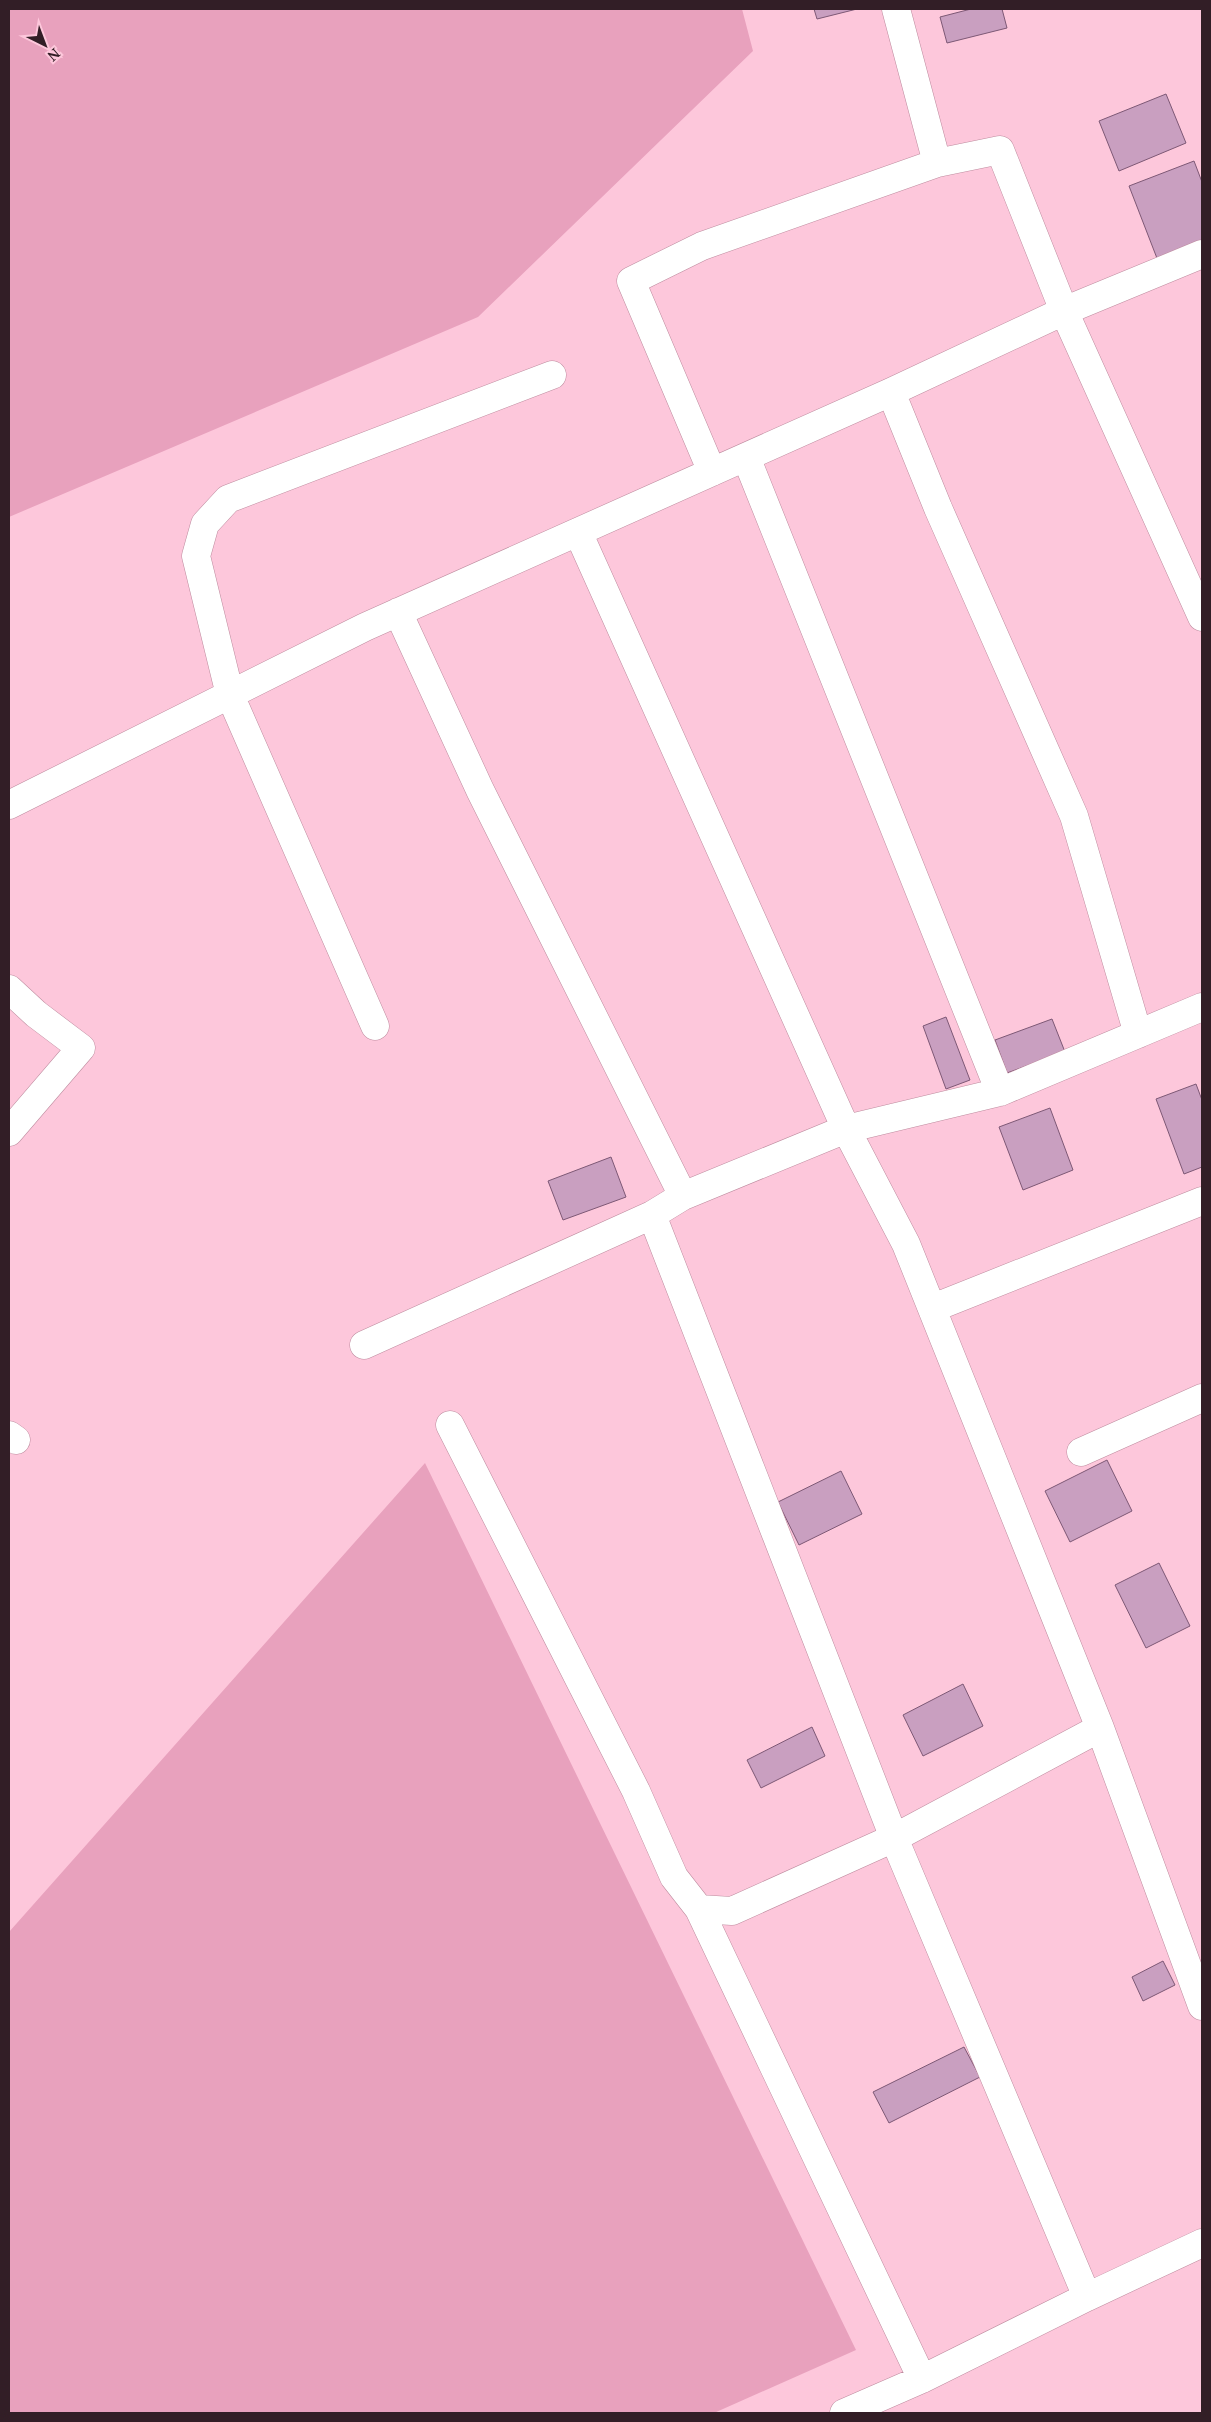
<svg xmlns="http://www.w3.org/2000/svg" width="1211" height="2422" font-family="'Noto Serif',serif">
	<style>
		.green { fill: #e8a1bd }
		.building { fill: #c99fc0; stroke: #7d5875 }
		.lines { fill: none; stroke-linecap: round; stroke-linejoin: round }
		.minor-casing { stroke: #be8c9f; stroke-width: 29 }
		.minor { stroke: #fff; stroke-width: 28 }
	</style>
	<rect width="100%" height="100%" fill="#fdc7db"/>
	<!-- green -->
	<path class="green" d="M9,9H742L753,51L478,317L9,517Z
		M425,1463L856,2350L714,2413H9V1932Z"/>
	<!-- building -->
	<path class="building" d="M814,9H857L817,19Z
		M971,9H1002L1007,28L947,43L940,17Z
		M1166,94L1186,143L1119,171L1099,121Z
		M1194,161L1202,182V249L1160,266L1129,186Z
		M946,1017L970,1080L946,1089L923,1026Z
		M1052,1019L1065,1052L1007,1073L995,1040Z
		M1196,1084L1202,1100V1167L1184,1174L1156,1099Z
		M1050,1108L1073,1170L1023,1190L999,1127Z
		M611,1157L626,1197L563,1220L548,1181Z
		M1107,1460L1132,1511L1070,1542L1045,1491Z
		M841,1471L862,1514L799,1545L778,1502Z
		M1159,1563L1190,1626L1146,1648L1115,1585Z
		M963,1684L983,1726L923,1756L903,1715Z
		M812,1727L825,1756L761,1788L747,1760Z
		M1163,1961L1175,1985L1143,2001L1132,1977Z
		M964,2047L980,2077L889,2123L873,2092Z"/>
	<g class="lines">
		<!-- minor casing -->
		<g class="minor-casing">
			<path id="minor" d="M896,9L937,163
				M1202,254L1064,311L1202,617
				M891,392L938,508L1074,816L1138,1034
				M746,457L1000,1092
				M578,532L846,1129L906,1244L1100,1728L1202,2006
				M398,612L480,790L683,1196L846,1129L1000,1092L1202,1007
				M9,805L365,627L891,392L1064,311L1000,150L937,163L702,246L631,281L712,472
				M9,989L36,1014L81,1048L9,1132
				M375,1026L230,695L196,556L205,524L228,499L552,375
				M683,1196L652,1215L894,1838L1087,2297L1202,2243
				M933,1308L1202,1201
				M364,1345L652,1215
				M450,1425L636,1791L674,1877L699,1909L732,1911L894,1838L1100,1728
				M9,1435L16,1440
				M1081,1452L1202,1398
				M699,1909L922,2379
				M844,2413L922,2379L1087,2297"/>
		</g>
		<!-- minor -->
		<use href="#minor" class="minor"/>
	</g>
	<!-- border -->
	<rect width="1211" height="2422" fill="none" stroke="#321e26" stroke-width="20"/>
	<!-- north arrow -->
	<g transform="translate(45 45) rotate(138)" stroke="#fdc7db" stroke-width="4" paint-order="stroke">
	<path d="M0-4L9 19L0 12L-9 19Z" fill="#321e26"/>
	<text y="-8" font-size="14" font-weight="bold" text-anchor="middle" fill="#321e26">N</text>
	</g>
</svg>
